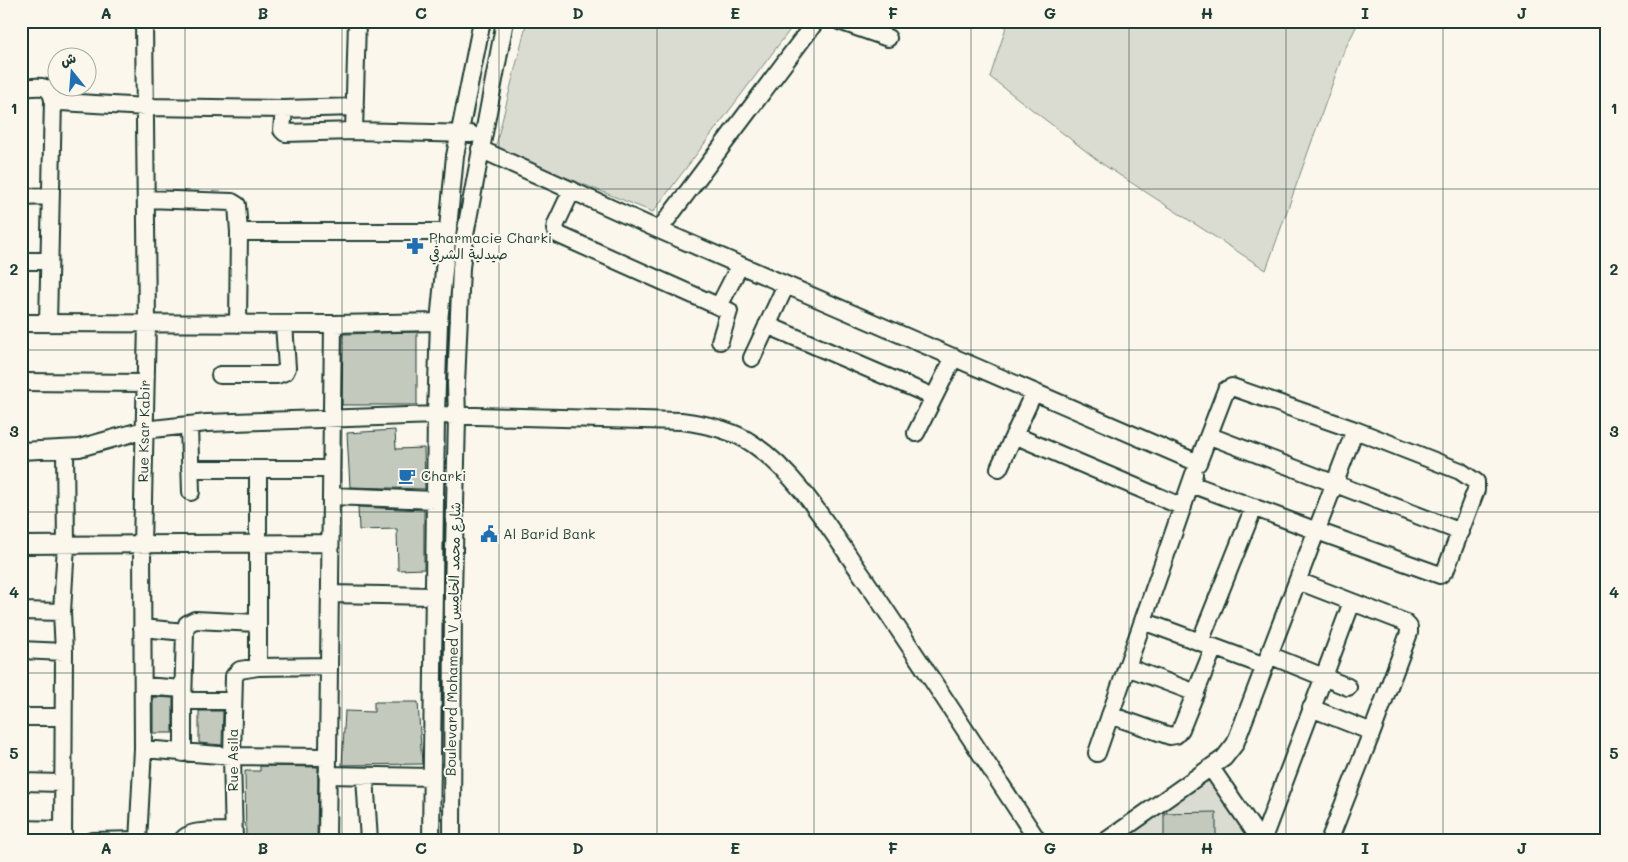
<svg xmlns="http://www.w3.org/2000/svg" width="1628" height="862" font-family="Mali,'Playpen Sans Arabic',sans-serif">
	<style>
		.green { fill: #dbdcd1; stroke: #7d8c82 }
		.building { fill: #c4c9be; stroke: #1f3d34 }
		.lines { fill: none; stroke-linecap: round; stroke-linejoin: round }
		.minor-casing { stroke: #1f3d34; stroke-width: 20 }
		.minor { stroke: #fbf7ec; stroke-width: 16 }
		.grid { fill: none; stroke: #1f3d34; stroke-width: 1; stroke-opacity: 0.55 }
		.labels { text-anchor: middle; stroke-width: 4; stroke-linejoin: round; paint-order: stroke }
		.poi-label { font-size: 14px; fill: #1f3d34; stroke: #fbf7ec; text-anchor: start }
		.street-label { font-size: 14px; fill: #1f3d34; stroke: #fbf7ec }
		.neatline { fill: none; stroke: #1f3d34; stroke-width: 2 }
		.grid-label { font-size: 16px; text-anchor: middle; font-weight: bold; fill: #1f3d34 }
	</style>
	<rect width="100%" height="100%" fill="#fbf7ec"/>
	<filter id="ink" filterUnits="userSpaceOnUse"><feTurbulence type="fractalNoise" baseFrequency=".02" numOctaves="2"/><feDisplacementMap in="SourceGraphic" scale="10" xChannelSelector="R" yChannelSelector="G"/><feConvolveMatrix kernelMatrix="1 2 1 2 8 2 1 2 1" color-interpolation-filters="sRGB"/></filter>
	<g filter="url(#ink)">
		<!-- green -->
		<path class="green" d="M527,21H792L795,23L653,212L495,149Z
			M1008,21H1359L1344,51L1266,270L1104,165L990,77Z
			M1211,776L1255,841H1120Z"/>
		<!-- building -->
		<path class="building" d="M417,332V405H342L343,334Z
			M395,430L396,449L424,448L425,489L350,487L347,433Z
			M358,507L424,510V569L398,570L397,529L359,530Z
			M153,697L173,698V733H153Z
			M374,702H418L422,764L342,765L345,711L374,712Z
			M199,711H223L222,745L199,743Z
			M260,766L318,767L317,841H246L245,771H260Z
			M1216,812V841H1164V813Z"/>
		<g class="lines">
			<!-- minor casing -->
			<g class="minor-casing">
				<path id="minor" d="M839,21L888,38
					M21,88C36,87 50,82 53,100L61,102L146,107L284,109L282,130L285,133L354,131L471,134
					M284,109L355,107
					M354,131L357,21
					M480,149L659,230L1198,463L1226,390L1232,387L1355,430L1460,471L1476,482V490L1446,569L1440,575L1317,531L1191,484
					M572,190L556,224L555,229L559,235L729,311L720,341
					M21,197L50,196
					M146,199L232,202L237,205L239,232L238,324
					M659,230L816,21
					M239,232H447
					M21,261H48
					M719,306L740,265
					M21,323L333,324L439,322
					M48,323L53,100
					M767,325L934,397
					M752,358L786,285
					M220,375H277L285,372L287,368L284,324
					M21,382L145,383
					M189,425L191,492
					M916,433L954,357
					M1014,435L1183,507
					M1210,436L1461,532
					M21,451L79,448L144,430L207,423L436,415L681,421C705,424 733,430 753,444C799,475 832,533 864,578C923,665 980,753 1038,841
					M999,468L1034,392
					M190,469H331
					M258,469V667
					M331,496L435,500
					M21,545L330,543
					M1298,581L1404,622L1409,627V633L1372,732L1329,841
					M330,594L433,596
					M21,611L62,612
					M1143,621L1265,666
					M142,628L185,632
					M1200,642L1254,507
					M21,650L64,652
					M1269,655L1348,687
					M1127,667L1196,693
					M143,686L183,689
					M183,701H233
					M1311,708L1372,732
					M1110,715L1170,736L1176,735L1181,729L1214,647
					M21,717H63
					M143,749L232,756L328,757
					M183,753V701L185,632L187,624L195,620L257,623
					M1097,753L1194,474
					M1211,768L1261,841
					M327,775L432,777
					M365,776L369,841
					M21,782L62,783
					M21,829L62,830
					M63,841L64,652L62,612L66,545L65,449
					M92,841L138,840
					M138,841L143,749L142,545L147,323L144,21
					M182,841C188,828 221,832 233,831
					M234,841L232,756L234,676L240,670L258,667L329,666
					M327,841L333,324
					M431,841L436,415L439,322L455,156L482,21
					M452,841L453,594L457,417L456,384L461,268L465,235L505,21
					M1106,841L1224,758L1235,744L1355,430
					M1262,841L1352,602"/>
			</g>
			<!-- minor -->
			<use href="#minor" class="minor"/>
		</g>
	</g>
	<!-- grid -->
	<path class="grid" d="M185,21V841M342,21V841M499,21V841M657,21V841M814,21V841M971,21V841M1129,21V841M1286,21V841M1443,21V841M21,189H1607M21,350H1607M21,512H1607M21,673H1607"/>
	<!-- icons -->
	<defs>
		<g id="pharmacy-bare" transform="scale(1.35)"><path d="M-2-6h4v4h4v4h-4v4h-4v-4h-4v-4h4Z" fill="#1f6fb2" stroke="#fbf7ec" stroke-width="2.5" paint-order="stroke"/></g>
		<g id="cafe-bare" transform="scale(1.35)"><path d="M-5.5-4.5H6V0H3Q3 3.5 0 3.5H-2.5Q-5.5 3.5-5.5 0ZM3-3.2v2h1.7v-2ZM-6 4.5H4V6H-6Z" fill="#1f6fb2" stroke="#fbf7ec" stroke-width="2.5" paint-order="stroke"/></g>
		<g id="civic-bare" transform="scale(1.35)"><path d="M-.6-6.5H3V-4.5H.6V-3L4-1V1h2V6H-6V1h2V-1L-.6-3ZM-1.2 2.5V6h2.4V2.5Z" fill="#1f6fb2" stroke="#fbf7ec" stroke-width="2.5" paint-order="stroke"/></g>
	</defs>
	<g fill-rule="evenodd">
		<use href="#pharmacy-bare" x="415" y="246"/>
		<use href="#cafe-bare" x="407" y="476"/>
		<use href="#civic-bare" x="489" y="534"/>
	</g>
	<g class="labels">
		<!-- poi labels -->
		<g class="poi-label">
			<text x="429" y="243">Pharmacie Charki<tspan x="429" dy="16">صيدلية الشرقي</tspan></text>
			<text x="421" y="481">Charki</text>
			<text x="503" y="539">Al Barid Bank</text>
		</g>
		<!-- street labels -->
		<g class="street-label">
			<text transform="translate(144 431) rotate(-89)" y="5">Rue Ksar Kabir</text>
			<text transform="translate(453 639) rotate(-89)" y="5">Boulevard Mohamed V شارع محمد الخامس</text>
			<text transform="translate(233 760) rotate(-90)" y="5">Rue Asila</text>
		</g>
	</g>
	<!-- margin -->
	<rect width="1628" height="862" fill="none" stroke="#fbf7ec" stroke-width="55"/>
	<!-- north arrow -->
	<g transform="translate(72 72) rotate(343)"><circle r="24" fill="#fbf7ec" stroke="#a3ada2"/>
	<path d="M0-4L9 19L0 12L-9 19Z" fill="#1f6fb2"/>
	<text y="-8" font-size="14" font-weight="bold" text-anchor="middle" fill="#1f3d34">ش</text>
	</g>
	<rect x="28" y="28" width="1572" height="806" class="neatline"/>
	<g class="grid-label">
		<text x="106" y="19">A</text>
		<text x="263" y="19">B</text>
		<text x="421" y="19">C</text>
		<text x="578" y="19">D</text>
		<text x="735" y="19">E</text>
		<text x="893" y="19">F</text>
		<text x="1050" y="19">G</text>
		<text x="1207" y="19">H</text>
		<text x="1365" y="19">I</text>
		<text x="1522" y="19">J</text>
		<text x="14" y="114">1</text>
		<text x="1614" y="114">1</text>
		<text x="14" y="275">2</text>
		<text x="1614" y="275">2</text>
		<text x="14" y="437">3</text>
		<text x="1614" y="437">3</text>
		<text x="14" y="598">4</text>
		<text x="1614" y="598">4</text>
		<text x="14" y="759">5</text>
		<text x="1614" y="759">5</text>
		<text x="106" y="854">A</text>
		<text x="263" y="854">B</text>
		<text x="421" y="854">C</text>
		<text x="578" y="854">D</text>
		<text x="735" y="854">E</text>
		<text x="893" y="854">F</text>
		<text x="1050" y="854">G</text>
		<text x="1207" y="854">H</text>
		<text x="1365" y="854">I</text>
		<text x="1522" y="854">J</text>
	</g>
</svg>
